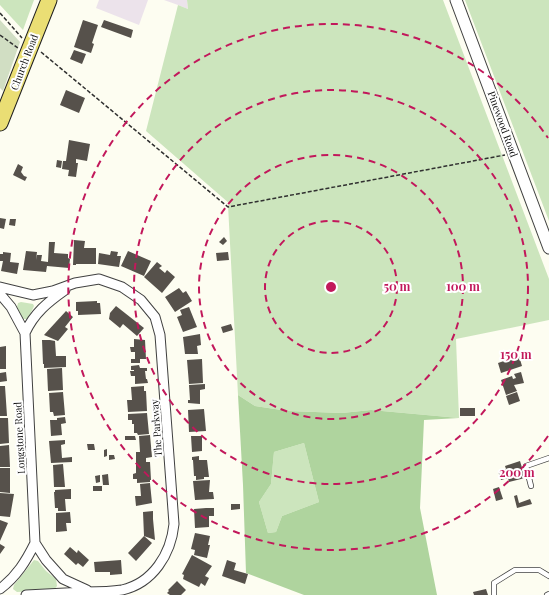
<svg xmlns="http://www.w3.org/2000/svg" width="549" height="595" font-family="'Playfair Display',serif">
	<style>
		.industrial { fill: #ece3eb }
		.green { fill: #cce5bd }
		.forest { fill: #afd49e; fill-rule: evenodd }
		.cemetery { fill: #d1dec3 }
		.building { fill: #56514b }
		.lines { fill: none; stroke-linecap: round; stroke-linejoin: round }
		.service-casing { stroke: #414141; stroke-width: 6 }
		.minor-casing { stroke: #414141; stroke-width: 11 }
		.tertiary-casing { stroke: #414141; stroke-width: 13 }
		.primary-casing { stroke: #1f1f1f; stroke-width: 17 }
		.path { stroke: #303030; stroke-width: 1.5; stroke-dasharray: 4 2; stroke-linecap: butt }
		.service { stroke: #fff; stroke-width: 4.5 }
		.minor { stroke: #fff; stroke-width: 9 }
		.tertiary { stroke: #fff; stroke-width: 11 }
		.primary { stroke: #eade74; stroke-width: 15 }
		.ring { fill: none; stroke: #c2185b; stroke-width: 2; stroke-dasharray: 7 5 }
		.labels { text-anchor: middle; stroke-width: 4; stroke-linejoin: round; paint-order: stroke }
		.street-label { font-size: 10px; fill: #0e0e0e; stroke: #fff }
		.centre { fill: #c2185b; stroke: #fff; stroke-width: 2 }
		.ring-label { font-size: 12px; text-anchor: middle; font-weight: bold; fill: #c2185b; stroke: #fff; stroke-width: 4; stroke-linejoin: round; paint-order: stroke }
	</style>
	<rect width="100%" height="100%" fill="#fdfdf1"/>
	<!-- industrial -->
	<path class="industrial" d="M99,0H148L139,25L96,8Z
		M164,0H187L188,9L178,5Z"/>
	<!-- green -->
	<path class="green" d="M0,0H34L23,30L0,5Z
		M187,0H443L549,279V320L456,339L459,418L371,410L342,413L288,411L255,406L238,395L228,205L230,204L146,131L178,5L188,9Z
		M465,0H549V221L538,192Z
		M21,302L33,304L34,306L28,319H23L17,307L18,303Z
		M304,443L319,502L282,516L276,532L268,533L259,502L271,484L274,452Z
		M34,560L38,561L46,571L56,579L57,586L54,590L17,592L13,589L14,585Z"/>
	<!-- forest -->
	<path class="forest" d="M238,395L255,406L288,411L342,413L371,410L459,418L424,420L420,508L437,595H304L246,573L243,485ZM304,443L319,502L282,516L276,532L268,533L259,502L271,484L274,452Z"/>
	<!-- cemetery -->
	<path class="cemetery" d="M0,20L20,42L3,91L0,88Z"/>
	<!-- building -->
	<path class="building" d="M83,20L98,25L92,43L94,44L91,53L74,47Z
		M104,20L133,30L131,38L101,27Z
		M74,50L86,54L82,64L70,59Z
		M66,90L85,98L79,113L60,105Z
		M69,140L90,144L87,161L76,159V163H78L76,177L68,176L69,170L62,169L63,161H66Z
		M57,160L62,161L61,168L56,167Z
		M18,164L23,167L21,172L24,176L27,177L25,181L13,175Z
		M0,218L6,219L4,229L0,228Z
		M10,219H16L15,226L9,225Z
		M224,237L227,241L223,245L219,242Z
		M74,240L85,241L84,248H96V264H76V265H73Z
		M49,242H55L54,253L68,254V258L70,259L69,268L47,266L46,272L23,270L26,251L37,252L36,260L37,255H42L41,261L48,262Z
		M111,251L118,252L117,256H121L119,267L98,264L99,253L110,255Z
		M128,251L151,261L144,276L121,266Z
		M3,252L11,253L10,262L19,263L17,274L1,271L3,261H0V254H3Z
		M228,252L229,260L217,261L216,253Z
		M157,262L162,266L159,268L165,273L167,270L175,277L162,293L144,277Z
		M179,288L183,293L186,291L192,301L175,312L165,297Z
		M97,301V303H100L101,314L78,315V311H76V302Z
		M116,306L144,328L137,336L123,324L120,328L109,319L110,313Z
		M189,307L197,327L183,332L177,317L182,315L180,310Z
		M66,311L73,317L65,327L68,329L58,341L44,335Z
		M231,324L233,330L223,333L221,327Z
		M200,334L201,345L197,346L198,354H185L183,337Z
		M134,339L145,340L146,359H140V363H131V359H135V352H131L130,347H134Z
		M42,340H50L55,341L56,356H66V367L44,368V364H43Z
		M6,346V369H0V347Z
		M519,356L522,366L501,373L498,363Z
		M202,359L203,383L189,384L187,360Z
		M139,365L140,368H147V371H145L146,379H147L148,383L135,384V376H131L130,371H134V370H131V366Z
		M62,368L63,390L48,391L47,369Z
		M6,372L7,381L0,382V373Z
		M521,372L524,383L514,385L517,391L506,395L501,380L512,376L513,379L516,378L514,374Z
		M205,384V389L200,390V404L188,403V400H190L189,385Z
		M0,386H5L7,416H0Z
		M144,386V391H146L147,411L128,412L127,400H132L131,387Z
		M63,392L65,415L54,416L53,412H50L49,393Z
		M517,392L520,401L509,405L506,396Z
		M460,408H475V416H460Z
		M204,409L206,431L189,432L188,410Z
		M147,413L149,434L138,435L137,433H134V424H132V420H128V414Z
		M65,417L66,423L61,424L62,435L51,436L50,420H57V418Z
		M0,418H8L9,443L0,444Z
		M150,435L152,457L146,458V462H150L151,480H150V482L137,483V479H133V474L136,473V452H140L139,436Z
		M125,436H135L136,440H125Z
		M191,436H202V451L192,452Z
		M65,440V444L61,445L62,458L72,457V462L51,463L49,441Z
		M87,444H94L95,450H88Z
		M9,445L10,467H0V446Z
		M107,449V456L104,457V450Z
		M109,455H114L115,459L109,460Z
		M199,456V460H207L209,477H204V479L196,480V476H194L193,460H192V457Z
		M520,461L525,478L509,482L508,478L501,480L498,471L506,469L505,466Z
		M63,464L65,487H54L53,465Z
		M0,468H10V493L0,492Z
		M108,474L109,485H103L102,475Z
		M100,475V482L96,483L95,476Z
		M210,480L209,492H213L214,499L195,500L193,481Z
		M150,483L152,503L136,506L135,496H141L140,484Z
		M93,486H102V491H93Z
		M499,487L503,499L496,501L493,489Z
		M71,489V499H65L66,511H58V508H55L54,492H55V490Z
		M0,493L14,494L10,517L0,516Z
		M517,495L519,503L530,499L532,504L517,508L514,496Z
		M231,504H240V509L231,510Z
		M206,508H214V516H209V527L195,528L194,509Z
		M153,511V519L155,540L144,536L143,512Z
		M70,512L71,523H66L67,531L56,532V513Z
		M0,520L8,523L0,541Z
		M195,533L210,536L208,545H210L207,558L194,555L195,550L191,549Z
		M144,536L152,543L136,561L128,553Z
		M0,544L5,547L0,554Z
		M70,547L77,553L78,550L89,560L83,567L78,563L76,565L64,554Z
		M192,555L212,566L205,576L209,578L205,586L201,583L199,587L183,579L184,575L182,574Z
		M121,560L122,574L110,575V572H95L94,562Z
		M227,560L236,563L234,570L248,574L245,584L222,576Z
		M177,581L186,590L181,595H170L167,593L169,591L168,590Z
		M486,589L488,595H474L473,592Z"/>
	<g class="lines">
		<!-- service casing -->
		<g class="service-casing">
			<path id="service" d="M531,486L526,466L549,458
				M494,595V583L515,570H539L549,576
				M547,595L549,594"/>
		</g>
		<!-- minor casing -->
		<g class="minor-casing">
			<path id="minor" d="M0,287L33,295L53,291L75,283L99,279L122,287L141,300L155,317L160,335L174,524C171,554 153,583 122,590C110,592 97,592 85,592C65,593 46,594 26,595
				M0,294L11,307L25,333L35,543C26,561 17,576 0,589
				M25,333C34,313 48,302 65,290
				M35,543L46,560L63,579L87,590"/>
		</g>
		<!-- tertiary casing -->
		<g class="tertiary-casing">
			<path id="tertiary" d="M456,0L549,248"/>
		</g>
		<!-- primary casing -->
		<g class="primary-casing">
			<path id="primary" d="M0,123L49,0"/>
		</g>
		<!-- path -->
		<path class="path" d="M0,13L22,38
			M0,35L18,48
			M41,52L228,207L505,155"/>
		<!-- service -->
		<use href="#service" class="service"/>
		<!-- minor -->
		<use href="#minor" class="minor"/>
		<!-- tertiary -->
		<use href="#tertiary" class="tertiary"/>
		<!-- primary -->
		<use href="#primary" class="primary"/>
	</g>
	<!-- distance rings -->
	<g class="ring">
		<circle cx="331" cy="287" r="66"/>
		<circle cx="331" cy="287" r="132"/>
		<circle cx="331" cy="287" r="197"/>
		<path d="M548 436A263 263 0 1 1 548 138"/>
	</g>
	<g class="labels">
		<!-- street labels -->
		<g class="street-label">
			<text transform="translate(24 62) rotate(-69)" y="4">Church Road</text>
			<text transform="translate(503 124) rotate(70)" y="4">Pinewood Road</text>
			<text transform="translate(156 428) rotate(-94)" y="4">The Parkway</text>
			<text transform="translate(19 438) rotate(-93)" y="4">Longstone Road</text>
		</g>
	</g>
	<circle cx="331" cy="287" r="6" class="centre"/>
	<g class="ring-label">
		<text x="397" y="291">50 m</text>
		<text x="463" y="291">100 m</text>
		<text x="516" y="359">150 m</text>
		<text x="517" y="477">200 m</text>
	</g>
</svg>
